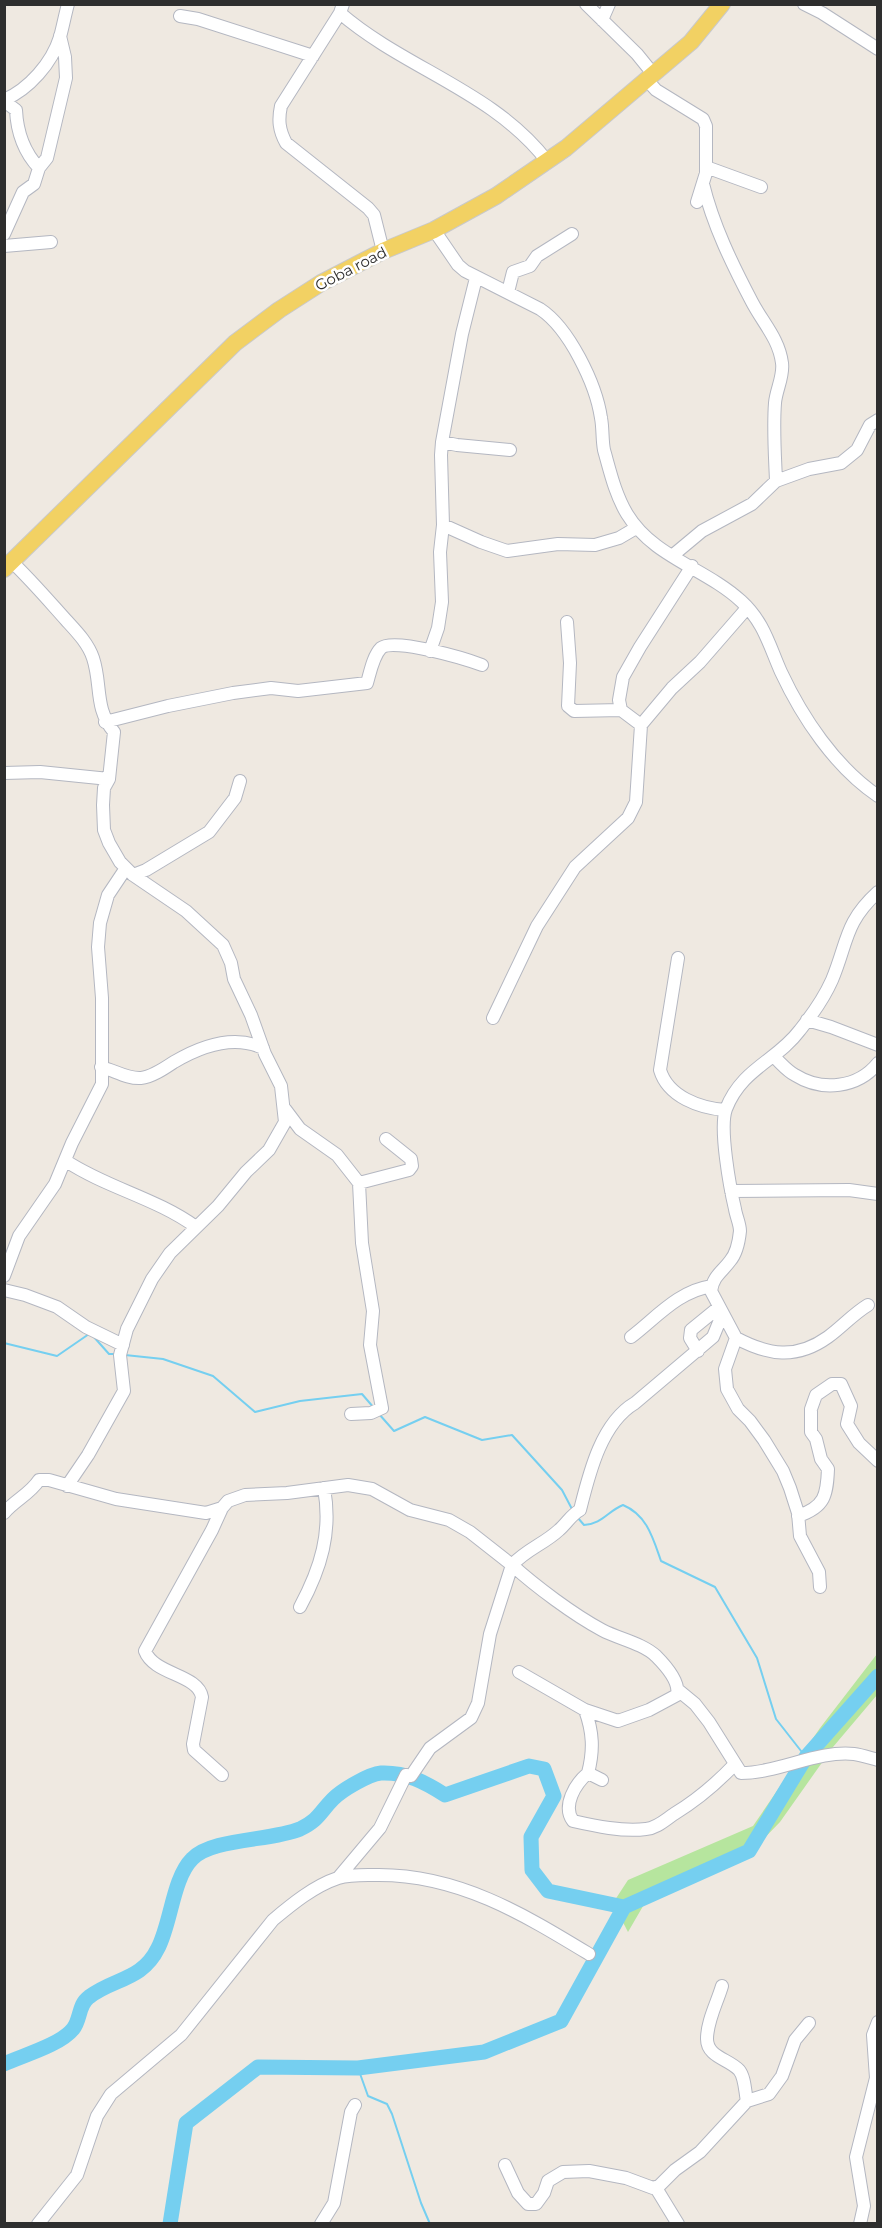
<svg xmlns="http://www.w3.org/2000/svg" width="882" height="2228" font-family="Montserrat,sans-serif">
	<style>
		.green { fill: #b6e59e }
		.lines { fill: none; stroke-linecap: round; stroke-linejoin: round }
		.stream { stroke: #75cff0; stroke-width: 2 }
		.river { stroke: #75cff0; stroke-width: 15 }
		.minor-casing { stroke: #b4b7c1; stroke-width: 14 }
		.major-casing { stroke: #c9c9c9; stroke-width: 18 }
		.minor { stroke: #fff; stroke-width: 12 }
		.major { stroke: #f2d163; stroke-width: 16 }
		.labels { text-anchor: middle; stroke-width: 5; stroke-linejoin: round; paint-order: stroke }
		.street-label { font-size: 15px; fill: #2e2e2e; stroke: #fff }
	</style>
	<rect width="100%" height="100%" fill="#efe9e1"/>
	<!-- green -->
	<path class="green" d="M877,1654V1695L833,1747L780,1822L741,1862L646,1901L628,1932L613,1903L628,1880L753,1826L820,1728Z"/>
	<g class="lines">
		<!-- stream -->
		<path class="stream" d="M93,1336L109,1354H116
			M4,1343L57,1356L89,1334
			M125,1355L163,1359L213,1376L255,1412L300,1401L362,1394L374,1408
			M379,1414L394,1431L425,1417L482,1440L512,1435L562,1490L573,1511
			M578,1518L584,1525C602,1524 608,1511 623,1505C647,1515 653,1538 661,1561L715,1587L757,1658L776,1719L805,1756
			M358,2068L368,2096L387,2104L392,2114L421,2203L430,2224"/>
		<!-- river -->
		<path class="river" d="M4,2064C24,2055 60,2045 73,2029C81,2019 78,2005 89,1997C113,1978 142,1981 158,1948C171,1923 173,1878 192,1859C211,1838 272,1841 300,1829C319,1820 320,1812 333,1799C342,1790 369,1774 381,1773C406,1772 425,1782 445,1795L529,1766L544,1769L554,1796L531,1837L532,1870L548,1891L624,1907
			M170,2224L186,2123L258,2067L358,2068L484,2052L561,2021L624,1907L749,1851L806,1757L878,1676"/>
		<!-- minor casing -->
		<g class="minor-casing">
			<path id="minor" d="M343,4L340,13L281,106C278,120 279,130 286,143L368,208L374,215L383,251
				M586,4L637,54L654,75
				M804,4L822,13L878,49
				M340,13C405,69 493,91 547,161
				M180,16L198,19L313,56
				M602,20L609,4
				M647,80L656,90L703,119L706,126V173L697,202
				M4,100C29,89 52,63 60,37C63,26 65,15 68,4
				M4,101L16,110C17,132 24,152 39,168
				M706,167L761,187
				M703,184C713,225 732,264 752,302C763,323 779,339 782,363C784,376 776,390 775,403C773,429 775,455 776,481
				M434,230L458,265L465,271L540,309C569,328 596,384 601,418C603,428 602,440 604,450C610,471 615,494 627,514C653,557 705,568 741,601C764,622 769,645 781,672C802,717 835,767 878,796
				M4,234L23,192L34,184L39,168L47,158L66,78L65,57L60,36
				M4,246L51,242
				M508,292L513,272L530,266L537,256L572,234
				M442,442L457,445L510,450
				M443,525L481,542L507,551L558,544L595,545L619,538L636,528
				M672,556L702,531L752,504L776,481L809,469L841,463L857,450L870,425L878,420
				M12,562C31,580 48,600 66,620C76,631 88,643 93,658C102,685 94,708 114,732L109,779L104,788L103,805L104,830L109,843L120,862L133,875L186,911L223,945L231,963L234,979L251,1015L265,1054L281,1086L285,1122L269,1150L246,1172L218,1206L170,1253L152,1279L127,1329L120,1355L124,1391L88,1455L67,1486
				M567,622L570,663L568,706L574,711L621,710
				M430,651L438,628L442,602L440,552L443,525L441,455L442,442L462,334L476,278
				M105,722L168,706L233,693L271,688L298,691L367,683C370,673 373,656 381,648C393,637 466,659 482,665
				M641,725L621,710L619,700L623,677L640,647L692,566
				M4,773L40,772L109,779
				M133,875L146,870L209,832L235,798L240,781
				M678,958L660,1070C668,1097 700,1108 725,1110
				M493,1018L537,926L575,867L628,818L636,802L641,725L672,688L700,662L747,608
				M807,1020L831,1027L878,1045
				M773,1056C780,1062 787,1071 795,1075C822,1092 858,1088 878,1063
				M101,1067C114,1070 127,1079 141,1078C152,1077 165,1068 174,1062C201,1046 233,1034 263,1048
				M285,1109L300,1129L337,1155L359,1183L362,1243L373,1311L370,1345L382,1408L371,1413L351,1414
				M66,1161C107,1188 156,1198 196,1227
				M359,1183L409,1170L412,1166L411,1159L386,1139
				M731,1191L849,1190L878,1194
				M4,1276L19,1236L55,1184L72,1143L102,1084V998L98,947L100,923L108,895L126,868
				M4,1290L25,1295L57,1307L86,1327L123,1345
				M631,1337C656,1318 678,1291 712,1286
				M736,1338C768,1355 796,1360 828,1337C842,1327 853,1314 868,1305
				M698,1351L690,1338L691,1330L718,1308
				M222,1508L212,1530L145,1651C154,1675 198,1674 202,1697L193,1744L194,1750L222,1775
				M4,1513C15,1500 30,1494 39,1480H49L116,1499L206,1513L222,1508L228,1501L245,1495L287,1493L348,1485L372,1489L410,1510L449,1520L470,1532L512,1565L490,1634L478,1703L471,1718L430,1748L411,1776L406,1775L380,1828L338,1878
				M798,1516C825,1507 827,1495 828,1469L821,1459L816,1439L811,1432V1409L816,1395L832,1384H841L851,1406L847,1424L859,1443L878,1461
				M820,1587L819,1572L800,1536L798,1513L790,1488L783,1471L764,1440L750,1421L738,1409L727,1389L725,1369L736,1338L711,1291C713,1276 722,1272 730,1261C737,1253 739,1241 740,1231C740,1224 736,1216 735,1209C730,1188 719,1128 726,1109C742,1068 777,1061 800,1030C812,1015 824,998 832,980C848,942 844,923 878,892
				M300,1607C321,1568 332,1532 324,1488
				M519,1672L585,1710L618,1721L649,1710L677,1695C680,1682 665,1665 656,1656C642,1643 619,1639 602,1630C574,1615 535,1586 512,1565C527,1549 544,1544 559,1530C567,1523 571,1515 580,1510C589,1474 601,1423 635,1403L713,1337L722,1315
				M678,1690L695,1704L709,1722L741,1773C778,1773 818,1750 854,1754C862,1755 870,1758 878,1760
				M585,1710C593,1732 594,1750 588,1773L602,1780
				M588,1773C575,1784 562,1806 573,1821C595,1826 623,1832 646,1829C657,1828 665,1820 674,1814C697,1800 716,1784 735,1764
				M722,1986C717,2003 707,2021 707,2039C707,2057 729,2059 739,2070C745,2077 745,2092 747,2101
				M505,2165L518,2193L528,2204H536L544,2193L548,2181L563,2172L589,2171L626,2178L653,2188L659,2186L675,2170L700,2152L747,2101L769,2094L782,2076L795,2040L809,2023
				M656,2188L678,2224
				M38,2224L77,2175L97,2116L111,2094L181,2035L273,1920C292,1904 314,1886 338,1878C351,1874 365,1875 379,1875C459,1875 523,1914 589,1954
				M321,2224L334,2203L351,2112L355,2105
				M860,2224L864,2206L856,2157L876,2078L873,2035L878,2022"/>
		</g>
		<!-- major casing -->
		<g class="major-casing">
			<path id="major" d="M4,569L235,343L279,310L321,283L383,251L434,230L496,196L566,148L691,42L722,4"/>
		</g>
		<!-- minor -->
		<use href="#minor" class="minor"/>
		<!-- major -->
		<use href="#major" class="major"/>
	</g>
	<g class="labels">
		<!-- street labels -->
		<g class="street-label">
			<text transform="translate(351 269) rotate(-27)" y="5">Goba road</text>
		</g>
	</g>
	<!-- border -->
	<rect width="882" height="2228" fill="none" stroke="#2e2e2e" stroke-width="12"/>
</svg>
